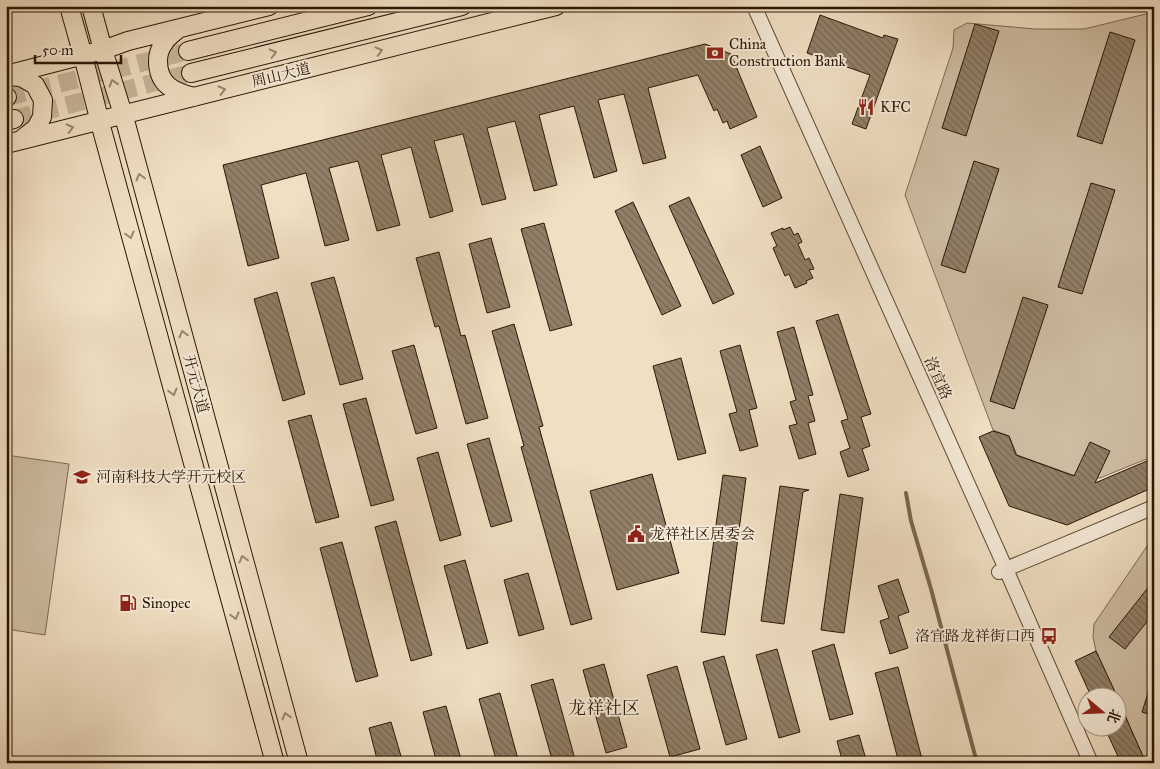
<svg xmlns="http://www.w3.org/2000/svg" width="1160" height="769" font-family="'IM FELL Great Primer','Noto Serif SC',serif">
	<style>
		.grass { fill: #cebda3; stroke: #7c6a54 }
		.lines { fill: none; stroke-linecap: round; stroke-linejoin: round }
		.stream { stroke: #796650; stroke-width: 4 }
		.building { fill: url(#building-back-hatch); stroke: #2a1705 }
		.major-tunnel { stroke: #c8b79d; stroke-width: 18; stroke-dasharray: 18 9; stroke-linecap: butt }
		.minor-casing { stroke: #5c4934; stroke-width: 16 }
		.major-casing { stroke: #2a1705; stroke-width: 20 }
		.minor { stroke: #f5ead8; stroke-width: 14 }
		.major { stroke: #f0dfc3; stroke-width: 18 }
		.oneway { stroke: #97856e }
		.labels { text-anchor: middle; stroke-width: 4; stroke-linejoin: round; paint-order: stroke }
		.poi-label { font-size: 15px; fill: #2a1705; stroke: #f5ead8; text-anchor: start }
		.street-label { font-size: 15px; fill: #2a1705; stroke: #f5ead8 }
		.quarter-label { font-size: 18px; fill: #2a1705; stroke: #f5ead8 }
	</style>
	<defs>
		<pattern id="building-back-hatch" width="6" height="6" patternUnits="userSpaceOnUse" patternTransform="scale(1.25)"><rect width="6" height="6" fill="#917f68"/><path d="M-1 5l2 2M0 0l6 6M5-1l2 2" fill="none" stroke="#776754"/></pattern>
	</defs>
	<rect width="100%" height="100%" fill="#f0dfc3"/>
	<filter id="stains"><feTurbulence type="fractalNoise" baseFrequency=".004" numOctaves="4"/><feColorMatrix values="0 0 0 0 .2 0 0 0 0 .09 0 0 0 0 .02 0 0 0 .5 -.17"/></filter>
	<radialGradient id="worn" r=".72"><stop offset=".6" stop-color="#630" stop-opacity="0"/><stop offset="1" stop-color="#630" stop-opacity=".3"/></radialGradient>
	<!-- grass -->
	<path class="grass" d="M1154,12V456L1100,478L1073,475L1017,455L1009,436L993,430L905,195L953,48L954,30L967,23L1035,29H1084Z
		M6,455L69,464L45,635L6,629Z
		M1154,536V763H1146L1096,651L1093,637L1094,624Z"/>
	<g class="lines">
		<!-- stream -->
		<path class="stream" d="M906,493L911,521L931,589L977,763"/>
	</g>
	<!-- building -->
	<path class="building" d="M820,15L883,38L884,35L898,39L866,129L852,124L870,75L807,53Z
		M975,24L999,31L966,136L942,128Z
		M1110,32L1135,40L1102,144L1077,136Z
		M705,44L731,54L757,117L730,129L727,121L723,123L717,109L714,111L698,75L648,88L666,158L643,164L624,94L598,100L617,171L594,178L574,106L539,115L557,185L534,191L515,121L487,128L506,199L482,205L463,134L434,141L453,211L430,218L411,147L381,155L400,225L377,231L358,161L329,168L349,240L325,246L306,173L261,185L279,258L248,266L223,165Z
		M760,146L782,198L763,207L741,155Z
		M974,161L999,169L965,273L941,265Z
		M1091,183L1115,190L1082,294L1058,287Z
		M689,197L734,294L713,304L669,206Z
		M633,202L681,306L662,315L615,211Z
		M544,223L572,325L550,331L521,229Z
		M790,227L794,235L798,233L802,242L798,244L805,260L809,258L814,269L809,270L813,278L806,281L807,283L795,288L789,274L785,276L773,248L777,246L771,233L783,228V230Z
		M491,238L510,307L487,313L469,244Z
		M439,252L461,336L465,335L488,418L466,424L439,326L435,327L416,258Z
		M334,277L363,379L340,385L311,283Z
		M277,292L305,394L283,401L254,299Z
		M1023,297L1048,305L1014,409L990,401Z
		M838,314L871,414L861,417L870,446L862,449L869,470L848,477L840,452L850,448L841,421L848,419L816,321Z
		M514,324L543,426L539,427L592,619L571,625L521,447L524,446L492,331Z
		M794,327L813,395L808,396L815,421L808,423L816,454L799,459L789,426L797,424L790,402L796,400L777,332Z
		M414,345L437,428L416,434L392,351Z
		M740,345L757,408L749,410L758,446L740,451L729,414L737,412L720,351Z
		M681,358L706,453L678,460L653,366Z
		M366,398L394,500L371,506L343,404Z
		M311,415L339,517L316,523L288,421Z
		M993,431L1009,436L1016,455L1074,476L1090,442L1110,451L1095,483L1154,458V487L1067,525L1009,506L979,437Z
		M489,438L512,521L491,527L467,444Z
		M438,452L461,535L440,541L417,458Z
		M652,474L679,573L617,590L590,491Z
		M723,475L746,478L725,635L701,632Z
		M780,486L809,490L803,492L784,624L761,621Z
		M840,494L863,498L844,633L821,630Z
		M396,521L432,655L411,661L375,527Z
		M342,542L378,676L356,682L320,548Z
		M465,560L488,643L467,649L444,566Z
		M528,573L544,629L519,636L504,580Z
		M898,579L909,612L898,616L908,648L890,654L880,621L889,618L878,586Z
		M1154,580V613L1125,649L1109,637Z
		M834,644L853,714L830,720L812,651Z
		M777,649L800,732L779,738L756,655Z
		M1096,651L1117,696H1091L1075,661Z
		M724,656L747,739L726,745L703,662Z
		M604,664L627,747L606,753L583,670Z
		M677,666L700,749L670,757L647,675Z
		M898,667L923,763H899L875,673Z
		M553,679L576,763H553L531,685Z
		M1152,681H1154V716L1142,712Z
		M500,693L519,763H497L479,699Z
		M1118,698L1130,727L1146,763H1121L1104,726H1118Z
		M446,706L462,763H437L423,712Z
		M391,722L403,763H378L369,728Z
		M859,735L867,763H843L837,741Z"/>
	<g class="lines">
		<!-- major-tunnel -->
		<path class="major-tunnel" d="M7,97L188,51
			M14,119L191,73"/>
		<!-- minor casing -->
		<g class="minor-casing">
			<path id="minor" d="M754,6L1005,567L1091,763
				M999,572L1154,507"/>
		</g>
		<!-- major casing -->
		<g class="major-casing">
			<path id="major" d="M69,6L83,56L102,130L275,763
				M91,6L103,50L126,124L299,763
				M178,29C174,33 167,37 164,43C160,48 158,55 158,61C158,85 174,92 194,97
				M188,51L368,6
				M191,73L462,6
				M6,75L103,50L128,41L269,6
				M7,76L21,77L35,85L43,100L42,117L36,128L22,139
				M6,97H7
				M6,121L14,119
				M6,144L556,6"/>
		</g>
		<!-- minor -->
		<use href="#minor" class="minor"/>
		<!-- major -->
		<use href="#major" class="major"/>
	</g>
	<!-- one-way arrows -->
	<defs><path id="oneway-chevron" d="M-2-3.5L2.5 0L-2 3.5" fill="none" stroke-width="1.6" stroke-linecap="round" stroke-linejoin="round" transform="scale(1.25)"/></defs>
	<g class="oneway">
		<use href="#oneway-chevron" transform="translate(379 51) rotate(-14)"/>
		<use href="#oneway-chevron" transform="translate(273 53) rotate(-14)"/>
		<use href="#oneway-chevron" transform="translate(113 83) rotate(-107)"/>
		<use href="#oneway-chevron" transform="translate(222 90) rotate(-14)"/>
		<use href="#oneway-chevron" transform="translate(70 128) rotate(-14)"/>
		<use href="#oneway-chevron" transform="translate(140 177) rotate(-105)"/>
		<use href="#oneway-chevron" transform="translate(130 235) rotate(75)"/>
		<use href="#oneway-chevron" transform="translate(183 334) rotate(-105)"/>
		<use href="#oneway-chevron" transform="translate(173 392) rotate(75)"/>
		<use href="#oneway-chevron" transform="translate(243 559) rotate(-105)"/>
		<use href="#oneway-chevron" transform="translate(235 616) rotate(75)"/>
		<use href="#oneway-chevron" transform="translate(286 716) rotate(-105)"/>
	</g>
	<!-- icons -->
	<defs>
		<g id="bank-bare" transform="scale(1.35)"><path d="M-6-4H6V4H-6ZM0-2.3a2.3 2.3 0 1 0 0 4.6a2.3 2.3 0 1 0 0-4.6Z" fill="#8f2418" stroke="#f5ead8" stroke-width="2.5" paint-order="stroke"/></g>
		<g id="restaurant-bare" transform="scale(1.35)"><path d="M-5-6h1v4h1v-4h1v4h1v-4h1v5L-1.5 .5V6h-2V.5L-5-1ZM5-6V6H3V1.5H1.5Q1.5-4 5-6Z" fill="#8f2418" stroke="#f5ead8" stroke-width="2.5" paint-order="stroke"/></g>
		<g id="university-bare" transform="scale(1.35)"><path d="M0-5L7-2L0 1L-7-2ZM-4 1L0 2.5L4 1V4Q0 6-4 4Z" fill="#8f2418" stroke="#f5ead8" stroke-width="2.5" paint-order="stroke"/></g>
		<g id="civic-bare" transform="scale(1.35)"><path d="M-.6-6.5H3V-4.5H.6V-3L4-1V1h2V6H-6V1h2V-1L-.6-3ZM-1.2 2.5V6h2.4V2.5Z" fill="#8f2418" stroke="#f5ead8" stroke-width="2.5" paint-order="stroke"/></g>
		<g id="fuel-bare" transform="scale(1.35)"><path d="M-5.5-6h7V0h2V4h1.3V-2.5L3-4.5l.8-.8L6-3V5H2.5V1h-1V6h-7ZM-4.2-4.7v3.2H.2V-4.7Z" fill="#8f2418" stroke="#f5ead8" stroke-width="2.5" paint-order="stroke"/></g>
		<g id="bus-bare" transform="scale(1.35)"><path d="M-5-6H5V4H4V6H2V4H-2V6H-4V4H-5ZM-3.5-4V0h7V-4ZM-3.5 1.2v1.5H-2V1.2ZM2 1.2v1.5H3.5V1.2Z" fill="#8f2418" stroke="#f5ead8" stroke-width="2.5" paint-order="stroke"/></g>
	</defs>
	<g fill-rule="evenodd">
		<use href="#bank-bare" x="715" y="53"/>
		<use href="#restaurant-bare" x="866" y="107"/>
		<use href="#university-bare" x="82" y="477"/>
		<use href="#civic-bare" x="636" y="534"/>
		<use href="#fuel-bare" x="128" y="603"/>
		<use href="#bus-bare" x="1049" y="636"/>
	</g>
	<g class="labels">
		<!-- poi labels -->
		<g class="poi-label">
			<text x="729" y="49">China<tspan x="729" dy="17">Construction Bank</tspan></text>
			<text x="880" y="112">KFC</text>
			<text x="96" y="482">河南科技大学开元校区</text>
			<text x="650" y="539">龙祥社区居委会</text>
			<text x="142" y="608">Sinopec</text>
			<text x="1035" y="641" text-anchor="end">洛宜路龙祥街口西</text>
		</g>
		<!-- street labels -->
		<g class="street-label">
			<text transform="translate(281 75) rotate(-14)" y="5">周山大道</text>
			<text transform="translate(938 378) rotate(66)" y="5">洛宜路</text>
			<text transform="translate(196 384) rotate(75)" y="5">开元大道</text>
		</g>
		<!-- quarter labels -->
		<g class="quarter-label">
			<text x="604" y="714">龙祥社区</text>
		</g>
	</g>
	<!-- margin -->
	<rect width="1160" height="769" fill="none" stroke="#f0dfc3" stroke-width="25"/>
	<rect x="8" y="8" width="1145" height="754" fill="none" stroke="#2a1705" stroke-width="2.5"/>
	<rect x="12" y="12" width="1135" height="744" fill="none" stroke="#2a1705"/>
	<!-- north arrow -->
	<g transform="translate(1102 712) rotate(109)"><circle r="24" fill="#f5ead8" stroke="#a49684"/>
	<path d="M0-4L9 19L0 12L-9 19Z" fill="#8f2418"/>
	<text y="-8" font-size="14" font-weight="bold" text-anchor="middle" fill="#2a1705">北</text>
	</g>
	<!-- scale -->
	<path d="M35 55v8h86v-8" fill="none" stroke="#2a1705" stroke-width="2.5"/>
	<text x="42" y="55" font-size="15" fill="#2a1705" stroke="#f5ead8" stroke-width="4" paint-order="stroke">50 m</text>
	<rect width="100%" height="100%" filter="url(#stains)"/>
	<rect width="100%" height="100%" fill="url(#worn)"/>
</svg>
